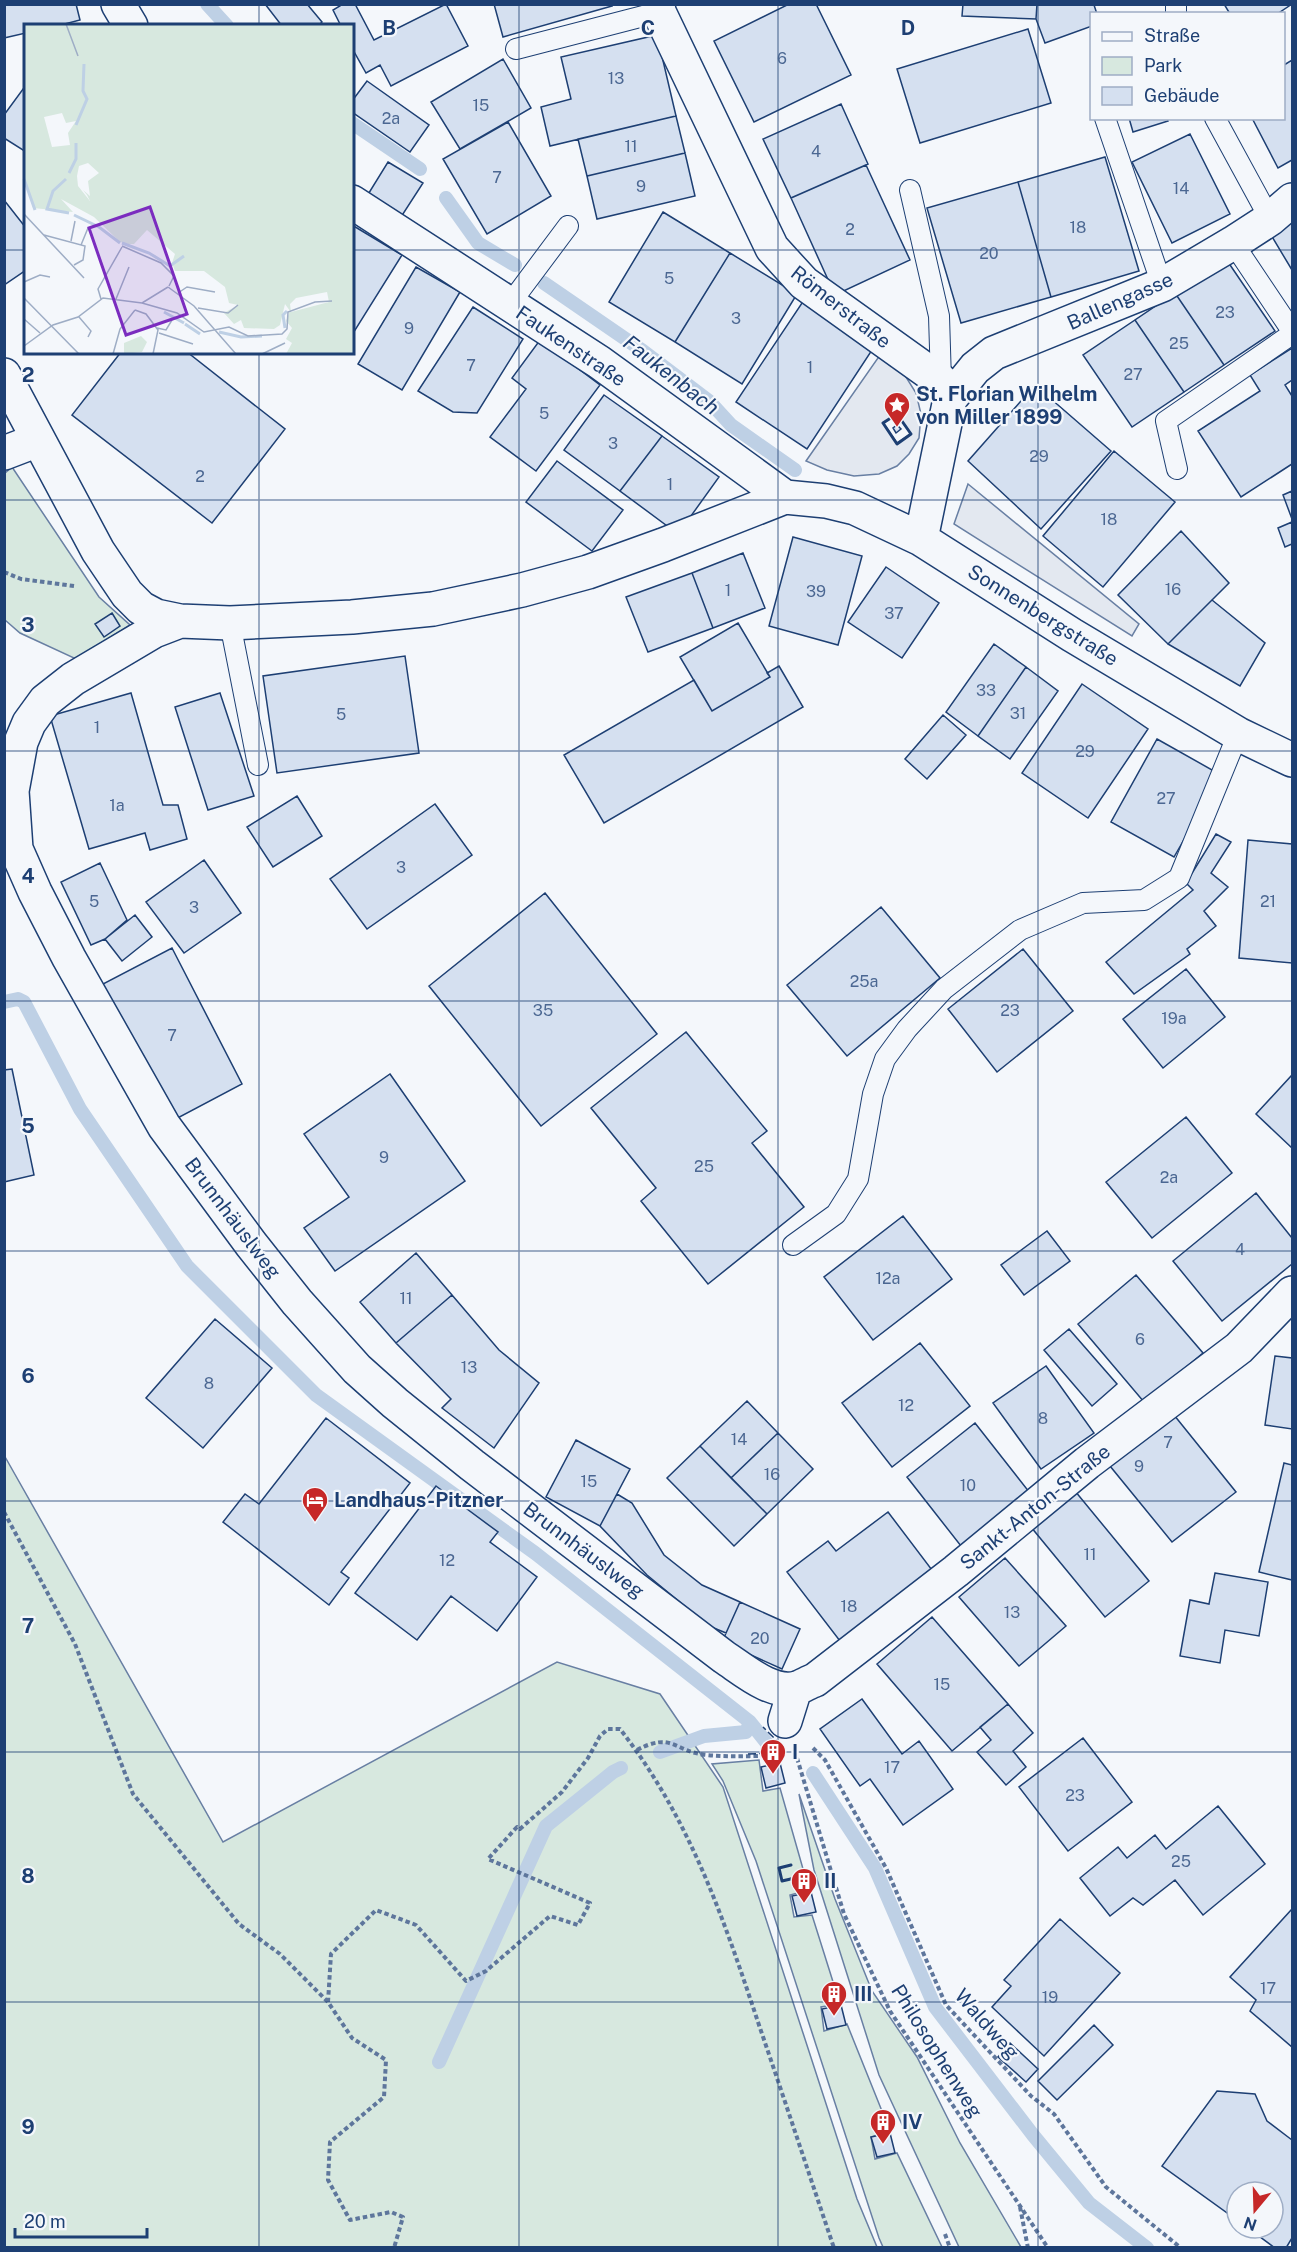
<svg xmlns="http://www.w3.org/2000/svg" width="1297" height="2252" font-family="'Public Sans',sans-serif">
	<style>
		.green { fill: #d7e8df; stroke: #687fa3; stroke-width: 1.5 }
		.parking { fill: #e3e8f0; stroke: #687fa3; stroke-width: 1.5; fill-rule: evenodd }
		.lines { fill: none; stroke-linecap: round; stroke-linejoin: round }
		.stream { stroke: #bed0e5; stroke-width: 14 }
		.building { fill: #d5e0f0; stroke: #1d3f73; stroke-width: 1.5 }
		.lane-casing { stroke: #1d3f73; stroke-width: 22 }
		.street-casing { stroke: #1d3f73; stroke-width: 36 }
		.path { stroke: #5e769c; stroke-width: 4; stroke-dasharray: 4.5 3; stroke-linecap: butt }
		.lane { stroke: #f4f7fb; stroke-width: 20 }
		.street { stroke: #f4f7fb; stroke-width: 33 }
		.fence { stroke: #1d3f73; stroke-width: 1.5; stroke-dasharray: 8 3; stroke-linecap: butt }
		.wall { stroke: #1d3f73; stroke-width: 3 }
		.grid { fill: none; stroke: #1d3f73; stroke-width: 1.5; stroke-opacity: 0.55 }
		.labels { text-anchor: middle; stroke-width: 4.5; stroke-linejoin: round; paint-order: stroke }
		.number-label { font-size: 16px; fill: #4b6792 }
		.street-label { font-size: 20px; fill: #1d3f73; stroke: #f4f7fb }
		.poi-label { font-size: 20px; font-weight: bold; fill: #1d3f73; stroke: #f4f7fb; text-anchor: start }
		.water-label { font-size: 21px; font-style: italic; fill: #1d3f73; stroke: #f4f7fb }
		.inset-river { fill: none; stroke: #bed0e5; stroke-width: 3 }
		.inset-road { fill: none; stroke: #9eadc5; stroke-width: 1.5 }
		.view { fill: #7b2cbf; fill-opacity: 0.15; stroke: #7b2cbf; stroke-width: 3 }
		.inset-edge { fill: none; stroke: #1d3f73; stroke-width: 3 }
		.grid-label { font-size: 20px; text-anchor: middle; font-weight: bold; fill: #1d3f73; stroke: #f4f7fb; stroke-width: 4.5; stroke-linejoin: round; paint-order: stroke }
	</style>
	<rect width="100%" height="100%" fill="#f4f7fb"/>
	<!-- green -->
	<path class="green" d="M12,467L99,597L130,625L76,659L20,633L5,620L4,474Z
		M4,1455L223,1842L557,1662L660,1694L723,1787L857,2199L877,2247H5Z
		M759,1760L763,1791L780,1788L809,1890L790,1895L794,1917L812,1915L840,2004L821,2007L824,2031L847,2024L890,2131L871,2137L875,2159L897,2153L942,2247H883L879,2238L756,1861L723,1781L712,1764Z
		M799,1794L835,1899L872,1991L917,2057L960,2143L1021,2247H959L879,2075L814,1870Z"/>
	<!-- parking -->
	<path class="parking" d="M880,355L906,377L916,393L921,414L919,438L909,454L897,466L879,474L854,476L827,470L806,461ZM897,414L911,434L897,443L883,423Z
		M968,484L1139,624L1132,636L954,524Z"/>
	<g class="lines">
		<!-- stream -->
		<path class="stream" d="M207,4L227,26
			M352,123L420,169
			M446,198L478,243L515,265
			M544,283L643,351L709,401L731,425L795,470
			M4,1002L18,999L24,1002L80,1109L187,1266L316,1395L535,1553L750,1722L770,1747
			M660,1752L704,1736L746,1732L750,1722
			M813,1773L875,1868L935,2007L1033,2135L1089,2203L1147,2248
			M439,2062L546,1826L613,1772L621,1768"/>
	</g>
	<!-- building -->
	<path class="building" d="M4,4H76L80,20L57,26H26V33L4,38Z
		M265,4H307L322,22L318,26H282Z
		M343,4H355L374,40L446,4L468,46L391,86L380,65L366,73L352,48V26H341L333,10Z
		M494,4H611L612,6L503,37Z
		M789,4H816L851,75L754,122L714,41Z
		M963,4H1037L1036,19L962,16Z
		M1037,4H1097L1094,5L1097,14H1092V26L1045,43L1036,19Z
		M1224,4H1292L1277,14H1230Z
		M1028,29L1051,103L920,143L897,69Z
		M657,35L676,116L550,146L541,107L571,99L561,57Z
		M503,59L531,108L460,149L431,102Z
		M1292,60V160L1278,168L1252,118H1284V65Z
		M367,81L429,125L410,152L352,112V101Z
		M26,85V152L4,138V115Z
		M841,104L868,164L791,198L763,139Z
		M676,116L685,153L587,176L578,139Z
		M1129,118H1167L1168,121L1133,132Z
		M508,122L551,196L487,234L443,159Z
		M1190,134L1230,214L1172,243L1132,162Z
		M685,153L695,196L597,219L587,176Z
		M1105,157L1139,271L1051,297L1018,182Z
		M388,162L423,183L401,217L367,196Z
		M866,165L910,260L835,295L791,198Z
		M1018,182L1051,297L961,323L927,208Z
		M4,200L26,228V270L4,285Z
		M663,212L730,253L675,342L609,302Z
		M1292,221V270L1271,235Z
		M352,225L402,255L352,335Z
		M730,253L797,294L742,384L675,342Z
		M1226,259L1275,331L1224,365L1175,293Z
		M416,267L460,292L402,390L358,364Z
		M1175,293L1224,365L1184,392L1135,320Z
		M804,300L874,347L807,449L736,402Z
		M473,307L523,339L477,413L453,412L418,391Z
		M1135,320L1184,392L1132,427L1083,355Z
		M540,340L600,385L536,471L490,437L526,389L512,378Z
		M1292,348V380L1285,385L1292,396V464L1241,497L1198,431L1260,391L1250,375Z
		M121,352H187L285,429L212,523L72,415Z
		M1035,385L1111,451L1041,529L968,461Z
		M604,395L662,436L620,491L564,450Z
		M897,425L901,429L896,433L893,428Z
		M662,436L719,477L678,534L620,491Z
		M1114,451L1175,502L1103,587L1043,536Z
		M557,461L623,510L592,551L526,502Z
		M1292,491V519L1283,495Z
		M1292,522V544L1285,547L1278,528Z
		M1181,531L1229,583L1168,644L1118,595Z
		M793,537L862,556L838,645L769,626Z
		M743,553L765,608L713,628L692,573Z
		M886,567L939,603L902,658L848,622Z
		M692,573L713,628L648,652L626,597Z
		M1212,600L1265,643L1240,686L1168,644Z
		M112,613L120,626L104,637L95,624Z
		M738,623L770,677L712,711L680,657Z
		M994,644L1026,667L978,736L946,712Z
		M405,656L419,753L277,773L263,676Z
		M779,666L803,707L604,823L564,755L694,680L712,711L770,677L767,673Z
		M1026,667L1058,691L1010,759L978,736Z
		M1082,684L1148,729L1088,818L1022,773Z
		M131,693L163,805H178L187,839L150,850L145,833L89,849L50,716Z
		M220,693L254,796L208,810L175,707Z
		M943,715L966,735L927,779L905,759Z
		M1157,739L1221,775L1174,857L1111,822Z
		M297,796L322,836L273,867L247,827Z
		M435,804L472,855L367,929L330,879Z
		M1216,834L1231,842L1211,873L1228,887L1204,911L1216,926L1187,949L1190,954L1134,994L1106,962L1193,890L1186,883Z
		M1248,840L1292,844V963L1239,958Z
		M204,860L241,913L184,953L146,902Z
		M100,863L127,920L105,939L91,945L61,882Z
		M545,893L657,1034L541,1126L429,986Z
		M881,907L940,978L847,1056L787,985Z
		M135,915L152,937L122,961L105,939Z
		M172,948L242,1084L172,1121L101,985Z
		M1023,949L1073,1011L997,1072L948,1009Z
		M1186,969L1225,1017L1163,1068L1123,1019Z
		M686,1032L767,1131L752,1143L804,1207L708,1284L641,1201L656,1188L591,1108Z
		M12,1069L34,1175L4,1182V1070Z
		M390,1074L465,1181L335,1271L304,1228L349,1197L304,1134Z
		M1292,1075V1148L1256,1114Z
		M1186,1117L1232,1173L1152,1238L1106,1182Z
		M1256,1193L1292,1238V1264L1222,1321L1173,1261Z
		M903,1216L952,1279L873,1340L824,1277Z
		M1047,1231L1070,1261L1024,1295L1001,1265Z
		M416,1253L452,1295L396,1343L360,1302Z
		M1136,1275L1203,1353L1144,1402L1078,1324Z
		M452,1295L499,1350L539,1383L494,1448L442,1408L451,1399L396,1343Z
		M215,1319L272,1368L203,1448L146,1398Z
		M1069,1329L1117,1384L1092,1406L1044,1350Z
		M920,1343L970,1406L892,1467L842,1403Z
		M1275,1356L1292,1358V1429L1265,1425Z
		M1046,1366L1094,1433L1041,1469L993,1403Z
		M747,1401L778,1433L731,1478L700,1446Z
		M1174,1415L1236,1492L1172,1542L1110,1466Z
		M326,1418L410,1483L341,1572L349,1578L329,1605L223,1522L245,1494L259,1504Z
		M975,1423L1030,1493L961,1546L907,1477Z
		M778,1433L813,1469L767,1514L731,1478Z
		M576,1440L630,1469L600,1526L546,1497Z
		M700,1446L767,1514L734,1546L667,1478Z
		M1284,1463L1292,1465V1580L1259,1572Z
		M436,1486L498,1532L490,1542L537,1577L497,1631L451,1596L417,1640L355,1593Z
		M1075,1491L1149,1581L1105,1617L1031,1527Z
		M617,1494L632,1503L664,1555L702,1585L740,1602L726,1633L709,1626L647,1575L600,1526Z
		M888,1512L932,1570L840,1641L787,1572L828,1541L836,1551Z
		M1005,1558L1066,1626L1019,1666L959,1597Z
		M1215,1573L1268,1582L1259,1636L1225,1630L1220,1663L1180,1656L1190,1600L1209,1604Z
		M740,1602L800,1629L782,1669L722,1642Z
		M932,1617L1008,1704L952,1751L877,1664Z
		M862,1699L902,1754L919,1741L953,1789L903,1825L870,1779L860,1786L820,1729Z
		M1008,1704L1033,1733L1013,1751L1026,1767L1006,1785L977,1752L991,1740L980,1727Z
		M1083,1738L1132,1802L1068,1851L1019,1787Z
		M780,1763L785,1783L766,1788L761,1767Z
		M1218,1806L1265,1864L1203,1915L1175,1880L1143,1905L1133,1898L1110,1916L1080,1878L1118,1847L1127,1858L1155,1835L1166,1849Z
		M811,1892L816,1912L797,1916L792,1896Z
		M1292,1909V2047L1250,2011L1256,2000L1230,1977Z
		M1060,1919L1120,1973L1044,2056L992,2007L1011,1986L1004,1980Z
		M841,2005L846,2025L827,2029L822,2009Z
		M1094,2025L1113,2045L1057,2100L1038,2081Z
		M1010,2043L1038,2069L1026,2082L998,2057Z
		M1217,2091L1255,2094L1267,2121L1292,2140V2238L1286,2248H1275L1248,2228H1273V2192H1237V2220L1162,2166Z
		M890,2133L895,2153L877,2157L871,2137Z"/>
	<g class="lines">
		<!-- lane casing -->
		<g class="lane-casing">
			<path id="lane" d="M1176,4V14
				M516,49L659,12
				M1105,118L1162,285
				M1215,118L1270,219
				M910,190L939,316L941,381
				M1233,243L1292,331
				M509,305L568,226
				M1177,469L1166,421L1292,334
				M230,623L258,765
				M793,1245L836,1214L858,1179L873,1094L885,1059L907,1029L944,989L1020,930L1083,903L1144,900L1179,878L1238,734"/>
		</g>
		<!-- street casing -->
		<g class="street-casing">
			<path id="street" d="M118,4L131,26
				M658,4L659,12L772,248L804,283L941,381L950,399L921,539
				M352,202L599,362L785,497
				M4,375L98,551L127,594L141,608L156,616L180,621L230,623L352,617L433,609L522,590L588,572L663,545L785,497L826,501L855,508L921,539L1072,635L1238,734L1292,760
				M950,399L975,368L994,353L1162,285L1233,243L1270,219L1292,200
				M4,453L38,440
				M180,621L154,631L73,679L45,701L29,723L21,742L12,791L16,849L35,892L69,958L164,1126L251,1244L297,1302L357,1369L395,1403L472,1465L724,1657C744,1670 772,1695 797,1688C803,1686 809,1682 815,1680L956,1571L1087,1463L1239,1348L1292,1293
				M785,1721L795,1689"/>
		</g>
		<!-- path -->
		<path class="path" d="M4,572L21,579L74,586
			M4,1512L75,1644L133,1794L239,1924L280,1954L328,2002L352,2038L386,2060L384,2097L330,2142L328,2180L350,2220L391,2212L403,2217L394,2248
			M813,1748L825,1760L886,1868L946,2005L1031,2096L1054,2114L1106,2187L1181,2248
			M637,1750C673,1731 674,1752 707,1755C726,1757 745,1756 764,1756
			M797,1758L844,1914L890,2011L1048,2248
			M328,2002L331,1954L376,1910L416,1925L466,1981L486,1971L550,1916L578,1925L590,1903L488,1859L517,1827L520,1829L562,1792L588,1758L600,1736L608,1729H620C691,1820 724,1920 760,2028C785,2101 809,2174 834,2248
			M1020,2207L1028,2248
			M945,2234L950,2248"/>
		<!-- lane -->
		<use href="#lane" class="lane"/>
		<!-- street -->
		<use href="#street" class="street"/>
		<!-- fence -->
		<path class="fence" d="M748,1754L775,1753L777,1741L763,1727"/>
		<!-- wall -->
		<path class="wall" d="M897,414L911,434L897,444L883,423Z
			M791,1865L779,1868L782,1881L795,1878"/>
	</g>
	<!-- grid -->
	<path class="grid" d="M259,4V26M519,4V2248M778,4V2248M1038,4V2248M4,250H26M352,250H1292M259,352V2248M4,500H1292M4,751H1292M4,1001H1292M4,1251H1292M4,1501H1292M4,1752H1292M4,2002H1292"/>
	<!-- icons -->
	<defs>
		<g id="sight-pin" transform="scale(1.35)"><path d="M0 17L-7.5 6A9.5 9.5 0 1 1 7.5 6Z" fill="#c62828" stroke="#f4f7fb"/><path d="M0-6L1.8-2.2L6-1.7L2.9 1.2L3.7 5.4L0 3.3L-3.7 5.4L-2.9 1.2L-6-1.7L-1.8-2.2Z" fill="#fff"/></g>
		<g id="hotel-pin" transform="scale(1.35)"><path d="M0 17L-7.5 6A9.5 9.5 0 1 1 7.5 6Z" fill="#c62828" stroke="#f4f7fb"/><path d="M-6-4.5h1.5V1H6V5H4.5V3h-9V5H-6ZM-4 0a1.8 1.8 0 1 1 3.6 0ZM.5 0V-2.5h3Q6-2.5 6 0Z" fill="#fff"/></g>
		<g id="building-pin" transform="scale(1.35)"><path d="M0 17L-7.5 6A9.5 9.5 0 1 1 7.5 6Z" fill="#c62828" stroke="#f4f7fb"/><path d="M-4-6H4V6H1V3H-1V6H-4ZM-2.5-4.3h1.7v1.8h-1.7ZM.8-4.3h1.7v1.8H.8ZM-2.5-1h1.7V.8h-1.7ZM.8-1h1.7V.8H.8Z" fill="#fff"/></g>
	</defs>
	<g fill-rule="evenodd">
		<use href="#sight-pin" x="897" y="405"/>
		<use href="#hotel-pin" x="315" y="1500"/>
		<use href="#building-pin" x="773" y="1752"/>
		<use href="#building-pin" x="804" y="1881"/>
		<use href="#building-pin" x="834" y="1994"/>
		<use href="#building-pin" x="883" y="2122"/>
	</g>
	<g class="labels">
		<!-- number labels -->
		<g class="number-label">
			<text x="782" y="64">6</text>
			<text x="616" y="84">13</text>
			<text x="481" y="111">15</text>
			<text x="391" y="124">2a</text>
			<text x="631" y="152">11</text>
			<text x="816" y="157">4</text>
			<text x="497" y="183">7</text>
			<text x="641" y="192">9</text>
			<text x="1181" y="194">14</text>
			<text x="1078" y="233">18</text>
			<text x="850" y="235">2</text>
			<text x="989" y="259">20</text>
			<text x="669" y="284">5</text>
			<text x="1225" y="318">23</text>
			<text x="736" y="324">3</text>
			<text x="409" y="334">9</text>
			<text x="1179" y="349">25</text>
			<text x="471" y="371">7</text>
			<text x="810" y="373">1</text>
			<text x="1133" y="380">27</text>
			<text x="544" y="419">5</text>
			<text x="613" y="449">3</text>
			<text x="1039" y="462">29</text>
			<text x="200" y="482">2</text>
			<text x="670" y="490">1</text>
			<text x="1109" y="525">18</text>
			<text x="1173" y="595">16</text>
			<text x="728" y="596">1</text>
			<text x="816" y="597">39</text>
			<text x="894" y="619">37</text>
			<text x="986" y="696">33</text>
			<text x="1018" y="719">31</text>
			<text x="341" y="720">5</text>
			<text x="97" y="733">1</text>
			<text x="1085" y="757">29</text>
			<text x="1166" y="804">27</text>
			<text x="117" y="811">1a</text>
			<text x="401" y="873">3</text>
			<text x="94" y="907">5</text>
			<text x="1268" y="907">21</text>
			<text x="194" y="913">3</text>
			<text x="864" y="987">25a</text>
			<text x="543" y="1016">35</text>
			<text x="1010" y="1016">23</text>
			<text x="1174" y="1024">19a</text>
			<text x="172" y="1041">7</text>
			<text x="384" y="1163">9</text>
			<text x="704" y="1172">25</text>
			<text x="1169" y="1183">2a</text>
			<text x="1240" y="1255">4</text>
			<text x="888" y="1284">12a</text>
			<text x="406" y="1304">11</text>
			<text x="1140" y="1345">6</text>
			<text x="469" y="1373">13</text>
			<text x="209" y="1389">8</text>
			<text x="906" y="1411">12</text>
			<text x="1043" y="1424">8</text>
			<text x="739" y="1445">14</text>
			<text x="1168" y="1448">7</text>
			<text x="1139" y="1472">9</text>
			<text x="772" y="1480">16</text>
			<text x="589" y="1487">15</text>
			<text x="968" y="1491">10</text>
			<text x="1090" y="1560">11</text>
			<text x="447" y="1566">12</text>
			<text x="849" y="1612">18</text>
			<text x="1012" y="1618">13</text>
			<text x="760" y="1644">20</text>
			<text x="942" y="1690">15</text>
			<text x="892" y="1773">17</text>
			<text x="1075" y="1801">23</text>
			<text x="1181" y="1867">25</text>
			<text x="1268" y="1994">17</text>
			<text x="1050" y="2003">19</text>
		</g>
		<!-- street labels -->
		<g class="street-label">
			<text transform="translate(1120 301) rotate(-24)" y="7">Ballengasse</text>
			<text transform="translate(841 307) rotate(38)" y="7">Römerstraße</text>
			<text transform="translate(571 346) rotate(34)" y="7">Faukenstraße</text>
			<text transform="translate(1043 615) rotate(32)" y="7">Sonnenbergstraße</text>
			<text transform="translate(233 1218) rotate(53)" y="7">Brunnhäuslweg</text>
			<text transform="translate(1035 1507) rotate(-39)" y="7">Sankt-Anton-Straße</text>
			<text transform="translate(584 1550) rotate(37)" y="7">Brunnhäuslweg</text>
			<text transform="translate(987 2024) rotate(49)" y="7">Waldweg</text>
			<text transform="translate(937 2051) rotate(58)" y="7">Philosophenweg</text>
		</g>
		<!-- poi labels -->
		<g class="poi-label">
			<text x="916" y="401">St. Florian Wilhelm<tspan x="916" dy="23">von Miller 1899</tspan></text>
			<text x="334" y="1507">Landhaus-Pitzner</text>
			<text x="792" y="1759">I</text>
			<text x="824" y="1888">II</text>
			<text x="854" y="2001">III</text>
			<text x="902" y="2129">IV</text>
		</g>
		<!-- water labels -->
		<g class="water-label">
			<text transform="translate(671 375) rotate(38)" y="7">Faukenbach</text>
		</g>
	</g>
	<!-- overview -->
	<g transform="translate(24 24)">
		<rect width="330" height="330" fill="#f4f7fb"/>
		<path d="M0,0H330V330H262L268,319L262,315L268,304L262,297L266,287L261,280L256,301L250,305L220,304L217,296L210,300L200,289L214,281L205,279L201,263L180,247H151L148,239L151,230L123,206L110,220H104L96,218L70,193L37,175L49,188L9,184L0,152ZM38,89L42,99L52,97L44,109L46,121L28,123L20,93ZM64,139L75,149L64,157L66,172L59,166L63,171L66,177L54,162L53,152L55,142ZM303,268L305,278L267,288L266,280L272,274ZM117,312L123,318L118,328L100,330V319Z" fill="#d7e8df" fill-rule="evenodd"/>
		<path class="inset-river" d="M52,101L63,75L59,67L60,40M45,149L52,135V119M0,155L11,186M42,155L29,167L23,185L45,189M50,191L75,203L96,219M98,219L125,229L146,242L160,232M140,288L160,299M161,300L176,310M261,304L259,291L263,287M195,308L217,313L238,312"/>
		<path class="inset-road" d="M42,0L54,32M0,190L60,254M20,211L61,222L59,236L50,241M47,217L51,197M57,221L64,204M98,222L137,239L150,252L145,262M0,258L16,251L26,253M144,263L170,282L212,330M154,269L163,263L191,268M0,274L55,330M77,275L74,265L98,223M92,275L105,243M118,279L144,263M174,284L204,289L214,281M111,286L122,290L134,306L129,330M55,293L67,307L64,313M0,295L16,309M133,304L142,306L148,296M135,309L169,320M0,322L29,301L54,293L79,274L118,279L153,289L180,308L205,303L224,312L258,310L263,305L264,288L291,278L308,277M89,330L96,305L111,286M238,330L261,319"/>
		<path class="view" d="M126,183L163,290L102,311L65,204Z"/>
		<rect width="330" height="330" class="inset-edge"/>
	</g>
	<g class="grid-label">
		<text x="389" y="35">B</text>
		<text x="648" y="35">C</text>
		<text x="908" y="35">D</text>
		<text x="28" y="382">2</text>
		<text x="28" y="632">3</text>
		<text x="28" y="883">4</text>
		<text x="28" y="1133">5</text>
		<text x="28" y="1383">6</text>
		<text x="28" y="1633">7</text>
		<text x="28" y="1883">8</text>
		<text x="28" y="2134">9</text>
	</g>
	<!-- border -->
	<rect width="1297" height="2252" fill="none" stroke="#1d3f73" stroke-width="12"/>
	<!-- legend -->
	<rect x="1090" y="12" width="195" height="108" fill="#f4f7fb" stroke="#9eadc5" stroke-width="1.5"/>
	<rect x="1102" y="32" width="30" height="9" fill="#f4f7fb" stroke="#9eadc5" stroke-width="1.5"/>
	<text x="1144" y="42" font-size="18" fill="#1d3f73">Straße</text>
	<rect x="1102" y="57" width="30" height="18" fill="#d7e8df" stroke="#9eadc5" stroke-width="1.5"/>
	<text x="1144" y="72" font-size="18" fill="#1d3f73">Park</text>
	<rect x="1102" y="87" width="30" height="18" fill="#d5e0f0" stroke="#9eadc5" stroke-width="1.5"/>
	<text x="1144" y="102" font-size="18" fill="#1d3f73">Gebäude</text>
	<!-- north arrow -->
	<g transform="translate(1255 2210) rotate(199)"><circle r="28" fill="#f4f7fb" stroke="#9eadc5" stroke-width="1.5"/>
	<path d="M0-4.5L10 22L0 15L-10 22Z" fill="#c62828"/>
	<text y="-9" font-size="16" font-weight="bold" text-anchor="middle" fill="#1d3f73">N</text>
	</g>
	<!-- scale -->
	<path d="M15 2228v9h132v-9" fill="none" stroke="#1d3f73" stroke-width="3"/>
	<text x="24" y="2228" font-size="18" fill="#1d3f73" stroke="#f4f7fb" stroke-width="4.5" paint-order="stroke">20 m</text>
</svg>
